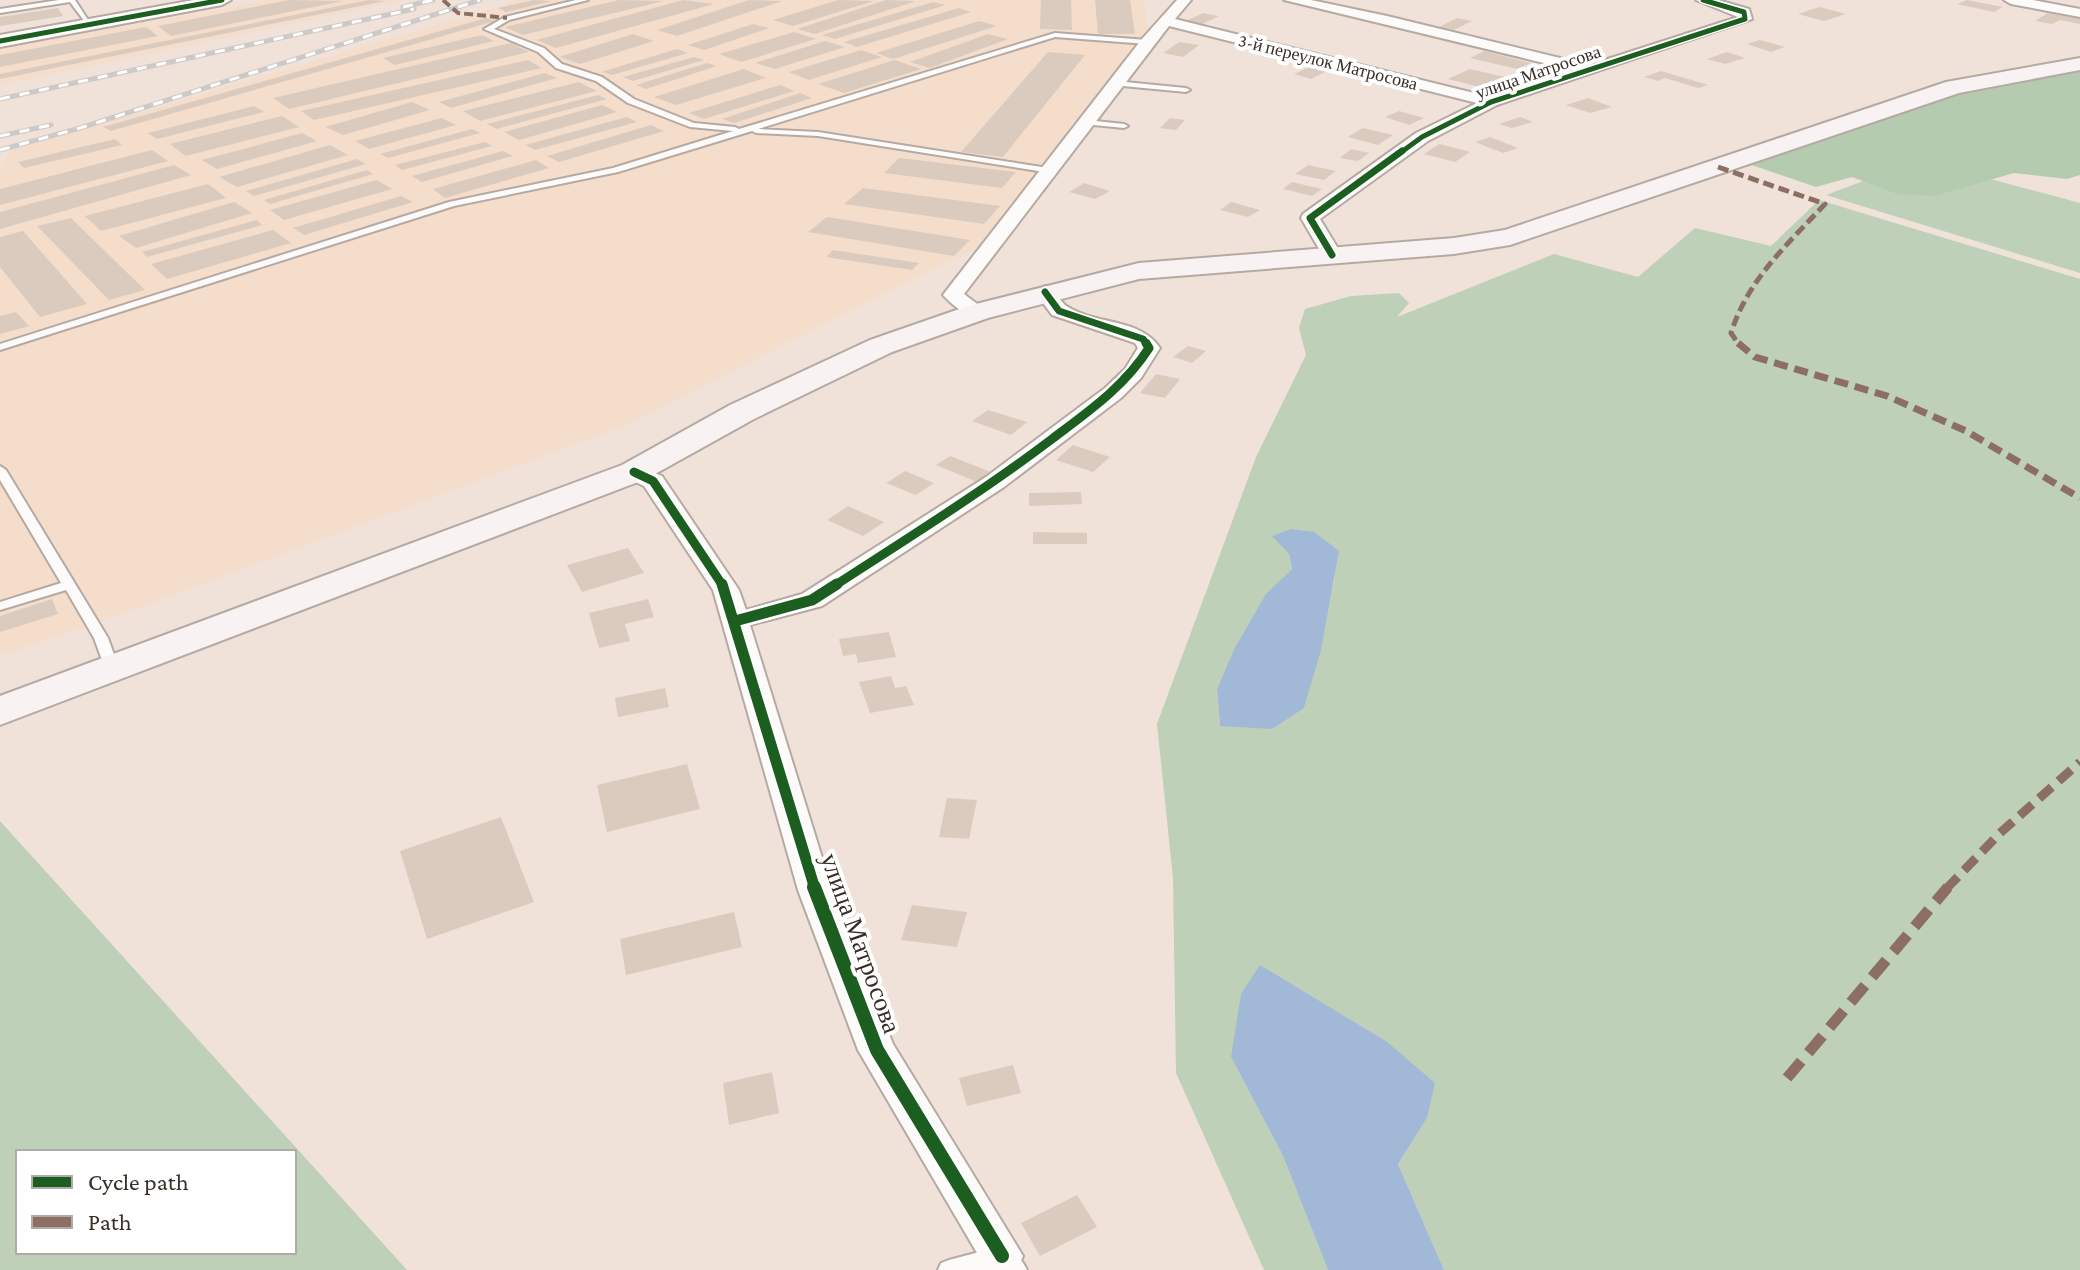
<svg xmlns="http://www.w3.org/2000/svg" width="2080" height="1270" font-family="'Crimson Pro',serif">
	<style>
		.built { fill: #f4ddcb }
		.green { fill: #bed0b8; fill-rule: evenodd }
		.forest { fill: #b5cbaf }
		.water { fill: #a1b9d7 }
		.building { fill: #dbcbbf }
		.lines { fill: none; stroke-linecap: round; stroke-linejoin: round }
		.service-casing { stroke: #b5aaa3; stroke-width: 4 }
		.minor-casing { stroke: #b5aaa3; stroke-width: 4 }
		.tertiary-casing { stroke: #b5aaa3; stroke-width: 4 }
		.secondary-casing { stroke: #b5aaa3; stroke-width: 4 }
		.service { fill: #fdfbf9; fill-rule: evenodd }
		.minor { fill: #fdfbf9; fill-rule: evenodd }
		.tertiary { fill: #fdfbf9; fill-rule: evenodd }
		.secondary { fill: #f8f3f2; fill-rule: evenodd }
		.rail-casing { stroke: #cdc9c7; stroke-width: 5 }
		.rail { stroke: #fff; stroke-width: 3; stroke-dasharray: 10; stroke-linecap: butt }
		.quiet-far4 { stroke: #8d6e63; stroke-width: 4; stroke-dasharray: 9 4; stroke-linecap: butt }
		.quiet-far3 { stroke: #8d6e63; stroke-width: 5; stroke-dasharray: 11 5; stroke-linecap: butt }
		.quiet-far2 { stroke: #8d6e63; stroke-width: 7; stroke-dasharray: 14 7; stroke-linecap: butt }
		.quiet-far1 { stroke: #8d6e63; stroke-width: 9; stroke-dasharray: 17 9; stroke-linecap: butt }
		.quiet { stroke: #8d6e63; stroke-width: 11; stroke-dasharray: 22 11; stroke-linecap: butt }
		.cycleway-far4-casing { stroke: #fff; stroke-width: 8 }
		.cycleway-far3-casing { stroke: #fff; stroke-width: 10 }
		.cycleway-far2-casing { stroke: #fff; stroke-width: 13 }
		.cycleway-far1-casing { stroke: #fff; stroke-width: 16 }
		.cycleway-casing { stroke: #fff; stroke-width: 19 }
		.cycleway-far4 { stroke: #1b5e20; stroke-width: 5 }
		.cycleway-far3 { stroke: #1b5e20; stroke-width: 7 }
		.cycleway-far2 { stroke: #1b5e20; stroke-width: 9 }
		.cycleway-far1 { stroke: #1b5e20; stroke-width: 11 }
		.cycleway { stroke: #1b5e20; stroke-width: 14 }
		.labels { text-anchor: middle; stroke-width: 8; stroke-linejoin: round; paint-order: stroke }
		.far-street-label { font-size: 18px; fill: #372e26; stroke: #fff }
		.near-street-label { font-size: 26px; fill: #372e26; stroke: #fff }
	</style>
	<rect width="100%" height="100%" fill="#f0e2d8"/>
	<!-- built -->
	<path class="built" d="M271,0H404L0,85V49Z
		M521,0H1144L1148,30L986,243L621,427L125,613L0,656V167L10,151Z"/>
	<!-- green -->
	<path class="green" d="M1920,160L2080,203V273L1826,195Z
		M1819,200L2080,279V1270H1444L1398,1164L1427,1118L1386,1041L1261,966L1231,1057L1283,1156L1328,1270H1264L1176,1073L1173,878L1157,724L1256,457L1306,355L1299,328L1305,309L1351,296L1399,293L1409,303L1397,317L1554,254L1638,277L1695,228L1771,246ZM1289,554L1335,577L1304,708L1220,726L1217,689L1234,649L1266,595L1292,569Z
		M0,821L407,1270H0ZM18,1152H294V1252H18Z"/>
	<!-- forest -->
	<path class="forest" d="M2080,70V175L2067,179L2014,173L1935,196L1897,194L1852,177L1816,187L1749,164L1958,93Z"/>
	<!-- water -->
	<path class="water" d="M1291,529L1314,532L1339,551L1321,650L1304,708L1272,729L1220,726L1217,689L1234,649L1266,594L1292,569L1289,554L1272,536Z
		M1260,965L1386,1041L1435,1083L1427,1118L1398,1164L1444,1270H1328L1283,1156L1231,1057L1241,994Z"/>
	<!-- building -->
	<path class="building" d="M289,0L343,1L171,36L158,26Z
		M369,0L385,1L0,79V74Z
		M534,0L552,1L506,12L498,8Z
		M619,0L664,1L523,35L505,27Z
		M683,0L714,4L556,48L536,40Z
		M749,0L782,1L677,36L657,30Z
		M838,0L874,1L793,26L773,20Z
		M886,0L916,1L815,34L797,29Z
		M1041,0H1071L1072,30L1040,29Z
		M1095,0H1130L1135,34H1098Z
		M1967,0L2003,7L1994,12L1957,4Z
		M933,2L946,5L835,39L822,35Z
		M1819,7L1846,14L1824,21L1798,14Z
		M58,8L63,16L0,26V17Z
		M959,8L971,12L857,47L844,42Z
		M1203,13L1219,16L1202,24L1186,21Z
		M2048,13L2080,19V24L2060,20L2052,24L2035,21Z
		M486,18L495,21L111,131L103,127Z
		M1457,18L1472,21L1454,30L1439,27Z
		M979,21L997,26L893,59L876,53Z
		M753,24L769,28L704,50L688,45Z
		M146,27L158,36L0,67V55Z
		M794,32L816,39L741,62L719,54Z
		M633,34L654,41L580,64L559,57Z
		M988,34L1008,39L930,68L910,62Z
		M482,35L494,41L395,65L383,58Z
		M1760,40L1785,47L1771,52L1747,44Z
		M825,41L845,47L775,69L755,63Z
		M1179,42L1199,45L1183,57L1163,53Z
		M511,43L529,52L289,109L273,98Z
		M677,49L688,53L612,75L601,72Z
		M861,50L882,57L809,80L789,72Z
		M1484,51L1531,63L1517,69L1470,58Z
		M1048,52L1085,55L1003,157L961,152Z
		M1727,52L1745,58L1725,64L1707,59Z
		M694,57L704,60L633,81L623,77Z
		M528,60L542,68L314,120L301,111Z
		M895,60L921,69L844,93L818,84Z
		M707,63L717,66L646,89L636,85Z
		M1312,66L1329,70L1311,79L1294,74Z
		M744,69L766,78L676,105L654,97Z
		M1470,69L1505,77L1483,88L1448,79Z
		M1661,71L1708,85L1698,88L1665,78L1658,81L1644,77Z
		M545,73L557,78L451,108L439,102Z
		M579,82L597,91L480,121L463,111Z
		M780,85L794,91L704,119L689,113Z
		M800,93L812,98L734,123L722,119Z
		M598,95L607,99L496,129L487,124Z
		M1588,98L1612,107L1590,113L1566,105Z
		M412,102L430,110L343,135L325,127Z
		M602,105L617,112L519,140L504,132Z
		M254,106L264,112L157,139L148,133Z
		M1399,111L1424,118L1409,125L1385,117Z
		M282,116L299,127L186,156L170,144Z
		M627,117L637,122L535,150L525,145Z
		M1520,117L1533,122L1512,128L1499,124Z
		M442,118L456,125L369,149L355,141Z
		M1170,118L1185,120L1176,130L1160,128Z
		M651,125L664,131L559,162L547,156Z
		M1363,128L1393,135L1378,145L1348,137Z
		M472,129L480,133L388,158L380,154Z
		M302,133L317,141L217,169L202,160Z
		M1490,137L1518,148L1503,153L1475,142Z
		M115,139L122,145L24,168L18,162Z
		M485,142L492,146L402,170L395,165Z
		M1439,144L1470,152L1455,162L1424,154Z
		M330,145L348,155L237,187L219,177Z
		M1351,149L1369,153L1358,161L1340,158Z
		M152,150L168,161L0,205V189Z
		M503,151L513,156L422,182L412,176Z
		M899,158L1016,172L1002,188L884,173Z
		M357,159L366,164L254,196L246,191Z
		M536,160L549,168L445,198L433,189Z
		M174,165L191,175L0,229V212Z
		M1308,165L1336,171L1324,180L1295,174Z
		M367,170L373,174L270,204L264,200Z
		M377,180L392,189L284,220L270,210Z
		M1292,182L1322,189L1312,196L1283,189Z
		M1084,183L1110,191L1095,199L1069,192Z
		M208,184L226,198L101,231L85,216Z
		M863,188L1000,206L984,224L844,204Z
		M401,196L413,202L304,235L293,228Z
		M234,202L252,213L136,248L119,236Z
		M1231,202L1260,210L1248,217L1220,210Z
		M827,217L970,240L954,256L808,232Z
		M71,218L145,290L109,300L37,226Z
		M257,220L262,225L147,257L142,252Z
		M273,230L291,243L167,279L151,264Z
		M23,231L87,304L40,317L0,267V237Z
		M833,250L919,263L912,270L826,257Z
		M16,312L29,326L0,334V316Z
		M1188,346L1206,351L1192,363L1173,357Z
		M1156,374L1180,379L1165,398L1140,393Z
		M988,410L1027,422L1011,435L972,421Z
		M1073,445L1110,457L1093,472L1056,460Z
		M950,456L991,472L977,482L936,465Z
		M905,471L934,483L916,495L886,483Z
		M1081,492L1082,504L1029,506V493Z
		M848,506L884,522L863,536L827,520Z
		M1033,532L1087,533V544H1033Z
		M628,548L644,573L582,592L567,565Z
		M52,599L58,614L0,632V616Z
		M648,599L654,617L625,624L630,641L599,648L589,613Z
		M889,632L896,657L858,663L856,654L843,656L839,639Z
		M891,676L895,688L906,686L914,705L870,713L859,682Z
		M665,688L669,707L618,717L615,698Z
		M687,764L700,809L607,832L597,785Z
		M947,798L977,800L969,839L939,837Z
		M501,817L534,902L427,939L400,851Z
		M912,905L967,912L957,947L901,940Z
		M734,912L742,947L626,975L620,939Z
		M1013,1065L1021,1093L967,1106L959,1078Z
		M772,1072L779,1113L729,1125L723,1083Z
		M1077,1195L1097,1227L1040,1256L1021,1223Z"/>
	<g class="lines">
		<!-- service casing -->
		<g class="service-casing">
			<path id="service" d="M59,0H75L92,26H88L70,2L0,13V9Z
				M576,0H588L509,20L494,29L544,48L562,64L602,77L634,99L694,123L735,127L739,129L1055,33L1147,40L1151,42L1147,44L1055,37L758,129L818,132L1048,168L1051,169V173L818,136L756,133L752,131L618,172L454,206L0,350V344L449,202L613,168L733,131L690,127L628,103L596,81L556,68L538,52L484,29L505,17Z
				M1115,81L1186,88L1190,90L1186,92L1112,85V81Z
				M1086,120L1124,124L1128,126L1124,128L1083,124V120Z
				M0,466L6,470L108,638L120,671L118,674H108L106,671L94,638L66,590L0,610V602L61,583L0,480Z
				M1002,1246C1013,1250 1022,1259 1027,1270H1002L998,1267L986,1270H938L941,1263L949,1260Z"/>
		</g>
		<!-- minor casing -->
		<g class="minor-casing">
			<path id="minor" d="M1177,0H1191L1175,19L1490,97L1573,70L1284,0H1311L1387,16L1589,65L1738,17L1696,0H1718L1749,9L1752,19L1497,105L1428,141L1320,219L1342,255L1332,261L1325,259L1301,218L1303,214L1416,133L1477,103L1169,26L964,294L988,312L985,316C970,320 953,306 943,295L946,291L1142,39Z
				M2004,0H2033L2080,9V17L2011,4Z
				M1045,286C1057,289 1058,301 1068,307C1097,325 1140,318 1160,348L1141,378L1121,398L1004,487L822,606L750,625L832,890L893,1044L1023,1256L1017,1270H987L858,1050L798,890L713,590L644,486L625,477L622,472L625,467L634,465L662,476L739,590L746,610L802,594L986,477L1105,388L1125,369L1138,348L1135,343L1052,315L1035,292Z"/>
		</g>
		<!-- tertiary casing -->
		<g class="tertiary-casing">
			<path id="tertiary" d="M194,0H231L222,5L0,47V35Z"/>
		</g>
		<!-- secondary casing -->
		<g class="secondary-casing">
			<path id="secondary" d="M2080,58V70L1959,93L1510,245L1454,254L1139,279L988,318L892,352L754,419L646,479L0,725V696L622,465L730,405L870,340L968,306L1139,263L1454,238L1505,230L1946,82Z"/>
		</g>
		<!-- service -->
		<use href="#service" class="service"/>
		<!-- minor -->
		<use href="#minor" class="minor"/>
		<!-- tertiary -->
		<use href="#tertiary" class="tertiary"/>
		<!-- secondary -->
		<use href="#secondary" class="secondary"/>
		<!-- rail casing -->
		<g class="rail-casing">
			<path id="rail" d="M403,7L433,0
				M0,99L414,9
				M0,136L51,125
				M0,150L80,128L480,0"/>
		</g>
		<!-- rail -->
		<use href="#rail" class="rail"/>
		<!-- quiet-far4 -->
		<path class="quiet-far4" d="M443,0L458,13L507,18"/>
		<!-- quiet-far3 -->
		<path class="quiet-far3" d="M1718,167L1825,204C1788,244 1748,279 1731,333L1739,345"/>
		<!-- quiet-far2 -->
		<path class="quiet-far2" d="M1738,343L1755,357L1887,396L1966,431L2080,498"/>
		<!-- quiet-far1 -->
		<path class="quiet-far1" d="M1946,889L2000,833L2080,762"/>
		<!-- quiet -->
		<path class="quiet" d="M1787,1078L1948,887"/>
		<!-- cycleway-far4 casing -->
		<g class="cycleway-far4-casing">
			<path id="cycleway-far4" d="M0,41L222,0
				M1400,153L1422,137L1491,102L1745,19L1744,12L1703,0"/>
		</g>
		<!-- cycleway-far3 casing -->
		<g class="cycleway-far3-casing">
			<path id="cycleway-far3" d="M1332,255L1310,218L1402,151
				M1045,292L1059,311L1143,339L1147,345"/>
		</g>
		<!-- cycleway-far2 casing -->
		<g class="cycleway-far2-casing">
			<path id="cycleway-far2" d="M634,472L653,481L723,586
				M834,586C908,538 982,492 1052,439C1089,411 1124,387 1149,348L1146,343"/>
		</g>
		<!-- cycleway-far1 casing -->
		<g class="cycleway-far1-casing">
			<path id="cycleway-far1" d="M722,584L815,889
				M735,621L812,600L837,584"/>
		</g>
		<!-- cycleway casing -->
		<g class="cycleway-casing">
			<path id="cycleway" d="M814,887L877,1050L1002,1256"/>
		</g>
		<!-- cycleway-far4 -->
		<use href="#cycleway-far4" class="cycleway-far4"/>
		<!-- cycleway-far3 -->
		<use href="#cycleway-far3" class="cycleway-far3"/>
		<!-- cycleway-far2 -->
		<use href="#cycleway-far2" class="cycleway-far2"/>
		<!-- cycleway-far1 -->
		<use href="#cycleway-far1" class="cycleway-far1"/>
		<!-- cycleway -->
		<use href="#cycleway" class="cycleway"/>
	</g>
	<g class="labels">
		<!-- far-street labels -->
		<g class="far-street-label">
			<text transform="translate(1328 62) rotate(14)" y="6">3-й переулок Матросова</text>
			<text transform="translate(1538 72) rotate(-19)" y="6">улица Матросова</text>
		</g>
		<!-- near-street labels -->
		<g class="near-street-label">
			<text transform="translate(861 943) rotate(70)" y="9">улица Матросова</text>
		</g>
	</g>
	<!-- legend -->
	<rect x="16" y="1150" width="280" height="104" fill="#ffffff" stroke="#afaba8" stroke-width="2"/>
	<rect x="32" y="1176" width="40" height="12" fill="#1b5e20" stroke="#afaba8" stroke-width="2"/>
	<text x="88" y="1190" font-size="24" fill="#372e26">Cycle path</text>
	<rect x="32" y="1216" width="40" height="12" fill="#8d6e63" stroke="#afaba8" stroke-width="2"/>
	<text x="88" y="1230" font-size="24" fill="#372e26">Path</text>
</svg>
